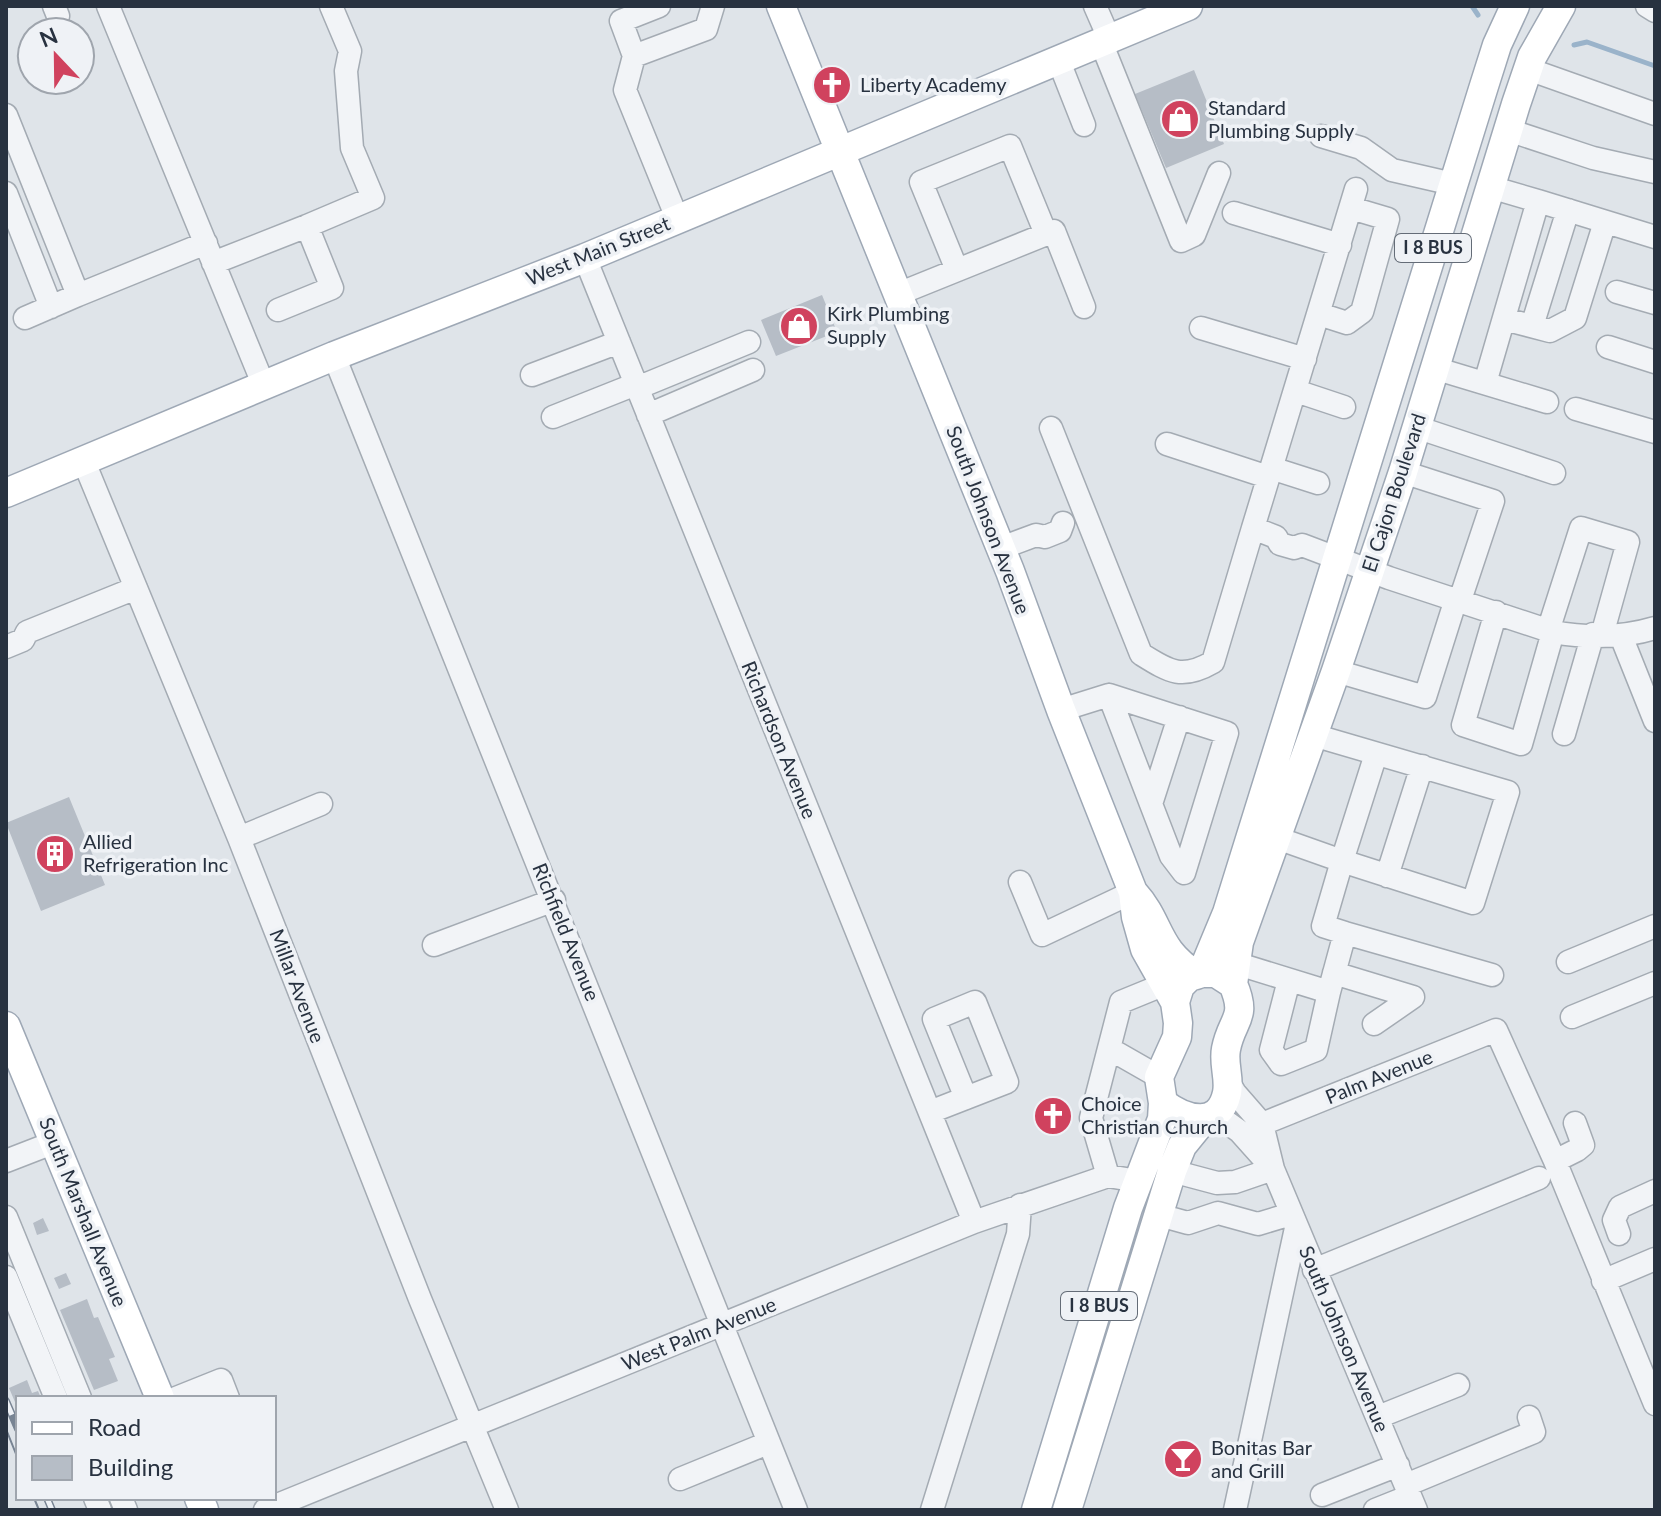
<svg xmlns="http://www.w3.org/2000/svg" width="1661" height="1516" font-family="Lato,sans-serif">
	<style>
		.lines { fill: none; stroke-linecap: round; stroke-linejoin: round }
		.stream { stroke: #9ab3ca; stroke-width: 5 }
		.building { fill: #b6bdc6 }
		.minor-casing { stroke: #a4abb3; stroke-width: 25 }
		.major-casing { stroke: #9ea8b5; stroke-width: 31 }
		.minor { stroke: #f2f4f7; stroke-width: 22 }
		.major { stroke: #fff; stroke-width: 28 }
		.tram { stroke: #788493; stroke-width: 2 }
		.rail-casing { stroke: #788493; stroke-width: 8 }
		.rail { stroke: #eff2f6; stroke-width: 5; stroke-dasharray: 15; stroke-linecap: butt }
		.labels { text-anchor: middle; stroke-width: 7; stroke-linejoin: round; paint-order: stroke }
		.shield { fill: #eff2f6; stroke: #646c77; stroke-width: 2 }
		.shield-label { font-size: 18px; font-weight: bold; fill: #283240 }
		.poi-label { font-size: 20px; fill: #283240; stroke: #eff2f6; text-anchor: start }
		.street-label { font-size: 20px; fill: #283240; stroke: #eff2f6 }
	</style>
	<rect width="100%" height="100%" fill="#dfe4e9"/>
	<g class="lines">
		<!-- stream -->
		<path class="stream" d="M1472,6L1478,15
			M1574,45L1587,42L1655,66"/>
	</g>
	<!-- building -->
	<path class="building" d="M1194,70L1224,144L1166,168L1135,94Z
		M822,295L837,332L776,356L761,320Z
		M69,797L105,885L41,911L6,823Z
		M43,1218L49,1231L37,1235L33,1223Z
		M66,1273L71,1284L59,1289L54,1278Z
		M87,1299L94,1318L98,1317L115,1357L109,1359L118,1381L94,1390L60,1310Z
		M27,1380L32,1393L38,1391L41,1398H18V1409L9,1388Z"/>
	<g class="lines">
		<!-- minor casing -->
		<g class="minor-casing">
			<path id="minor" d="M54,6L58,16
				M108,6L264,386
				M659,6L621,21L634,56L706,29L713,6
				M1095,6L1109,38
				M1647,6L1655,11
				M1101,42L1181,241L1194,235L1219,173
				M634,56L625,90L677,218
				M1058,59L1084,125
				M1528,69L1655,114
				M6,115L78,295L25,318
				M1508,130L1593,158L1655,172
				M1321,136L1361,148L1392,170L1453,184
				M1490,187L1538,201
				M6,193L51,307
				M1234,213L1340,245
				M307,226L373,198L352,148L346,71L350,51L331,6
				M585,258L974,1222
				M213,263L307,226L332,288L278,310
				M957,270L921,182L1010,146L1046,234
				M1617,292L1655,303
				M898,294L1054,231L1084,307
				M78,295L206,243
				M1319,314L1347,323L1362,312L1388,219L1351,208
				M1504,319L1550,331L1575,318L1605,222
				M1532,326L1568,210
				M1201,328L1305,359
				M1608,347L1655,362
				M334,356L796,1510
				M1434,368L1547,402
				M532,375L619,342
				M1485,383L1538,201L1655,237
				M637,388L749,342
				M1296,391L1344,407
				M1576,409L1655,432
				M648,415L753,370
				M553,417L636,384
				M1416,427L1554,473
				M1051,428L1141,654C1170,672 1182,680 1213,662L1253,528L1276,537L1280,544L1294,548L1302,545L1389,578L1553,632C1587,638 1622,638 1655,628
				M1167,444L1268,477
				M84,462L239,838L420,1299L507,1510
				M1271,468L1318,483
				M1403,472L1493,501L1460,600
				M1253,528L1356,189
				M1001,548L1036,535L1045,537L1060,531L1063,523
				M1496,612L1463,725L1521,744L1553,632
				M1548,631L1581,528L1628,542L1602,635
				M1621,636L1655,721
				M6,647L23,640L27,632L136,588
				M1336,671L1425,697L1456,599
				M1061,710L1109,695L1227,733L1184,873L1171,856L1109,695
				M1564,734L1593,634
				M1313,735L1508,792L1473,903L1342,861L1376,754
				M1151,804L1179,717
				M239,838L321,804
				M1277,838L1342,861L1323,926L1345,933L1329,992
				M1387,876L1422,766
				M1020,882L1042,935L1133,892
				M1345,933L1492,975
				M434,945L554,900
				M1568,962L1655,926
				M1235,963L1329,992L1316,1050L1281,1064L1271,1050L1289,980
				M1334,973L1413,997L1374,1024
				M1572,1017L1655,983
				M1110,1049L1159,1077
				M930,1112L1007,1082L975,1002L934,1019L966,1098
				M1214,1113L1239,1131L1273,1169L1262,1124L1235,1093L1228,1081
				M1262,1124L1496,1030L1555,1161L1655,1404
				M6,1161L55,1142
				M1555,1161L1577,1150L1583,1145L1575,1123
				M1172,1171L1217,1183L1235,1182L1273,1169L1416,1510
				M1108,1176L1091,1118L1121,1002L1165,984
				M1159,1215L1188,1223L1218,1213L1258,1224L1291,1214
				M6,1217L80,1398
				M1619,1234L1614,1220L1620,1207L1655,1191
				M1314,1270L1539,1178
				M6,1277L56,1398
				M1603,1281L1655,1259
				M176,1398L221,1380L228,1398
				M1378,1417L1458,1385
				M680,1479L768,1443
				M1406,1485L1534,1432L1529,1417
				M1322,1495L1398,1465
				M95,1498L100,1510
				M121,1498L126,1510
				M265,1510L974,1222L1108,1176L1138,1181
				M932,1510L1018,1234L1020,1205
				M1235,1510L1296,1228
				M1375,1510L1410,1496"/>
		</g>
		<!-- major casing -->
		<g class="major-casing">
			<path id="major" d="M781,6L1010,571L1061,710L1133,892
				M6,493L334,356L585,258L1188,6
				M1202,973L1227,913L1484,86L1497,45L1515,6
				M1233,984L1239,942L1336,671L1403,472L1516,104L1532,57L1561,6
				M1175,1002L1145,949L1136,917L1133,892C1162,924 1154,948 1196,975
				M6,1026L160,1398
				M199,1498L204,1510
				M1036,1510L1128,1208L1162,1119L1163,1103L1159,1077L1177,1037L1178,1023L1175,1002L1180,986L1189,977L1202,973H1216L1233,984C1248,1019 1232,1018 1226,1049C1223,1064 1230,1078 1227,1093C1219,1130 1185,1120 1163,1103
				M1067,1510L1172,1171L1182,1146L1204,1119"/>
		</g>
		<!-- minor -->
		<use href="#minor" class="minor"/>
		<!-- major -->
		<use href="#major" class="major"/>
		<!-- tram -->
		<path class="tram" d="M6,1429L18,1459
			M34,1498L39,1510"/>
		<!-- rail casing -->
		<g class="rail-casing">
			<path id="rail" d="M6,1401L18,1429
				M47,1498L52,1510"/>
		</g>
		<!-- rail -->
		<use href="#rail" class="rail"/>
	</g>
	<!-- icons -->
	<defs>
		<g id="church-disc" transform="scale(2)"><circle r="9.5" fill="#d0425e" stroke="#eff2f6"/><path d="M-1.2-6h2.4v3.5h3.3v2.4h-3.3V6h-2.4V-.1h-3.3v-2.4h3.3Z" fill="#fff"/></g>
		<g id="shop-disc" transform="scale(2)"><circle r="9.5" fill="#d0425e" stroke="#eff2f6"/><path d="M-5-2.5h2.3a2.7 3.5 0 0 1 5.4 0H5L5.5 6h-11ZM-1.5-2.5h3a1.5 2.3 0 0 0-3 0Z" fill="#fff"/></g>
		<g id="building-disc" transform="scale(2)"><circle r="9.5" fill="#d0425e" stroke="#eff2f6"/><path d="M-4-6H4V6H1V3H-1V6H-4ZM-2.5-4.3h1.7v1.8h-1.7ZM.8-4.3h1.7v1.8H.8ZM-2.5-1h1.7V.8h-1.7ZM.8-1h1.7V.8H.8Z" fill="#fff"/></g>
		<g id="bar-disc" transform="scale(2)"><circle r="9.5" fill="#d0425e" stroke="#eff2f6"/><path d="M-6-5H6L.8 .8V4.5H3.5V6h-7V4.5H-.8V.8Z" fill="#fff"/></g>
	</defs>
	<g fill-rule="evenodd">
		<use href="#church-disc" x="832" y="85"/>
		<use href="#shop-disc" x="1180" y="119"/>
		<use href="#shop-disc" x="799" y="326"/>
		<use href="#building-disc" x="55" y="854"/>
		<use href="#church-disc" x="1053" y="1116"/>
		<use href="#bar-disc" x="1183" y="1459"/>
	</g>
	<g class="labels">
		<!-- shield labels -->
		<g class="shield">
			<rect x="1395" y="234" width="76" height="28" rx="6"/>
			<rect x="1061" y="1292" width="76" height="28" rx="6"/>
		</g>
		<g class="shield-label">
			<text x="1433" y="254">I 8 BUS</text>
			<text x="1099" y="1312">I 8 BUS</text>
		</g>
		<!-- poi labels -->
		<g class="poi-label">
			<text x="860" y="92">Liberty Academy</text>
			<text x="1208" y="115">Standard<tspan x="1208" dy="23">Plumbing Supply</tspan></text>
			<text x="827" y="321">Kirk Plumbing<tspan x="827" dy="23">Supply</tspan></text>
			<text x="83" y="849">Allied<tspan x="83" dy="23">Refrigeration Inc</tspan></text>
			<text x="1081" y="1111">Choice<tspan x="1081" dy="23">Christian Church</tspan></text>
			<text x="1211" y="1455">Bonitas Bar<tspan x="1211" dy="23">and Grill</tspan></text>
		</g>
		<!-- street labels -->
		<g class="street-label">
			<text transform="translate(598 251) rotate(-22)" y="7">West Main Street</text>
			<text transform="translate(1394 493) rotate(-72)" y="7">El Cajon Boulevard</text>
			<text transform="translate(988 520) rotate(69)" y="7">South Johnson Avenue</text>
			<text transform="translate(779 740) rotate(68)" y="7">Richardson Avenue</text>
			<text transform="translate(566 932) rotate(68)" y="7">Richfield Avenue</text>
			<text transform="translate(297 986) rotate(69)" y="7">Millar Avenue</text>
			<text transform="translate(1379 1077) rotate(-22)" y="7">Palm Avenue</text>
			<text transform="translate(83 1212) rotate(68)" y="7">South Marshall Avenue</text>
			<text transform="translate(699 1334) rotate(-22)" y="7">West Palm Avenue</text>
			<text transform="translate(1344 1339) rotate(67)" y="7">South Johnson Avenue</text>
		</g>
	</g>
	<!-- border -->
	<rect width="1661" height="1516" fill="none" stroke="#283240" stroke-width="16"/>
	<!-- legend -->
	<rect x="16" y="1396" width="260" height="104" fill="#eff2f6" stroke="#9fa5ad" stroke-width="2"/>
	<rect x="32" y="1422" width="40" height="12" fill="#ffffff" stroke="#9fa5ad" stroke-width="2"/>
	<text x="88" y="1436" font-size="24" fill="#283240">Road</text>
	<rect x="32" y="1456" width="40" height="24" fill="#b6bdc6" stroke="#9fa5ad" stroke-width="2"/>
	<text x="88" y="1476" font-size="24" fill="#283240">Building</text>
	<!-- north arrow -->
	<g transform="translate(56 56) rotate(338)"><circle r="38" fill="#eff2f6" stroke="#9fa5ad" stroke-width="2"/>
	<path d="M0-6L14 30L0 20L-14 30Z" fill="#d0425e"/>
	<text y="-12" font-size="22" font-weight="bold" text-anchor="middle" fill="#283240">N</text>
	</g>
</svg>
